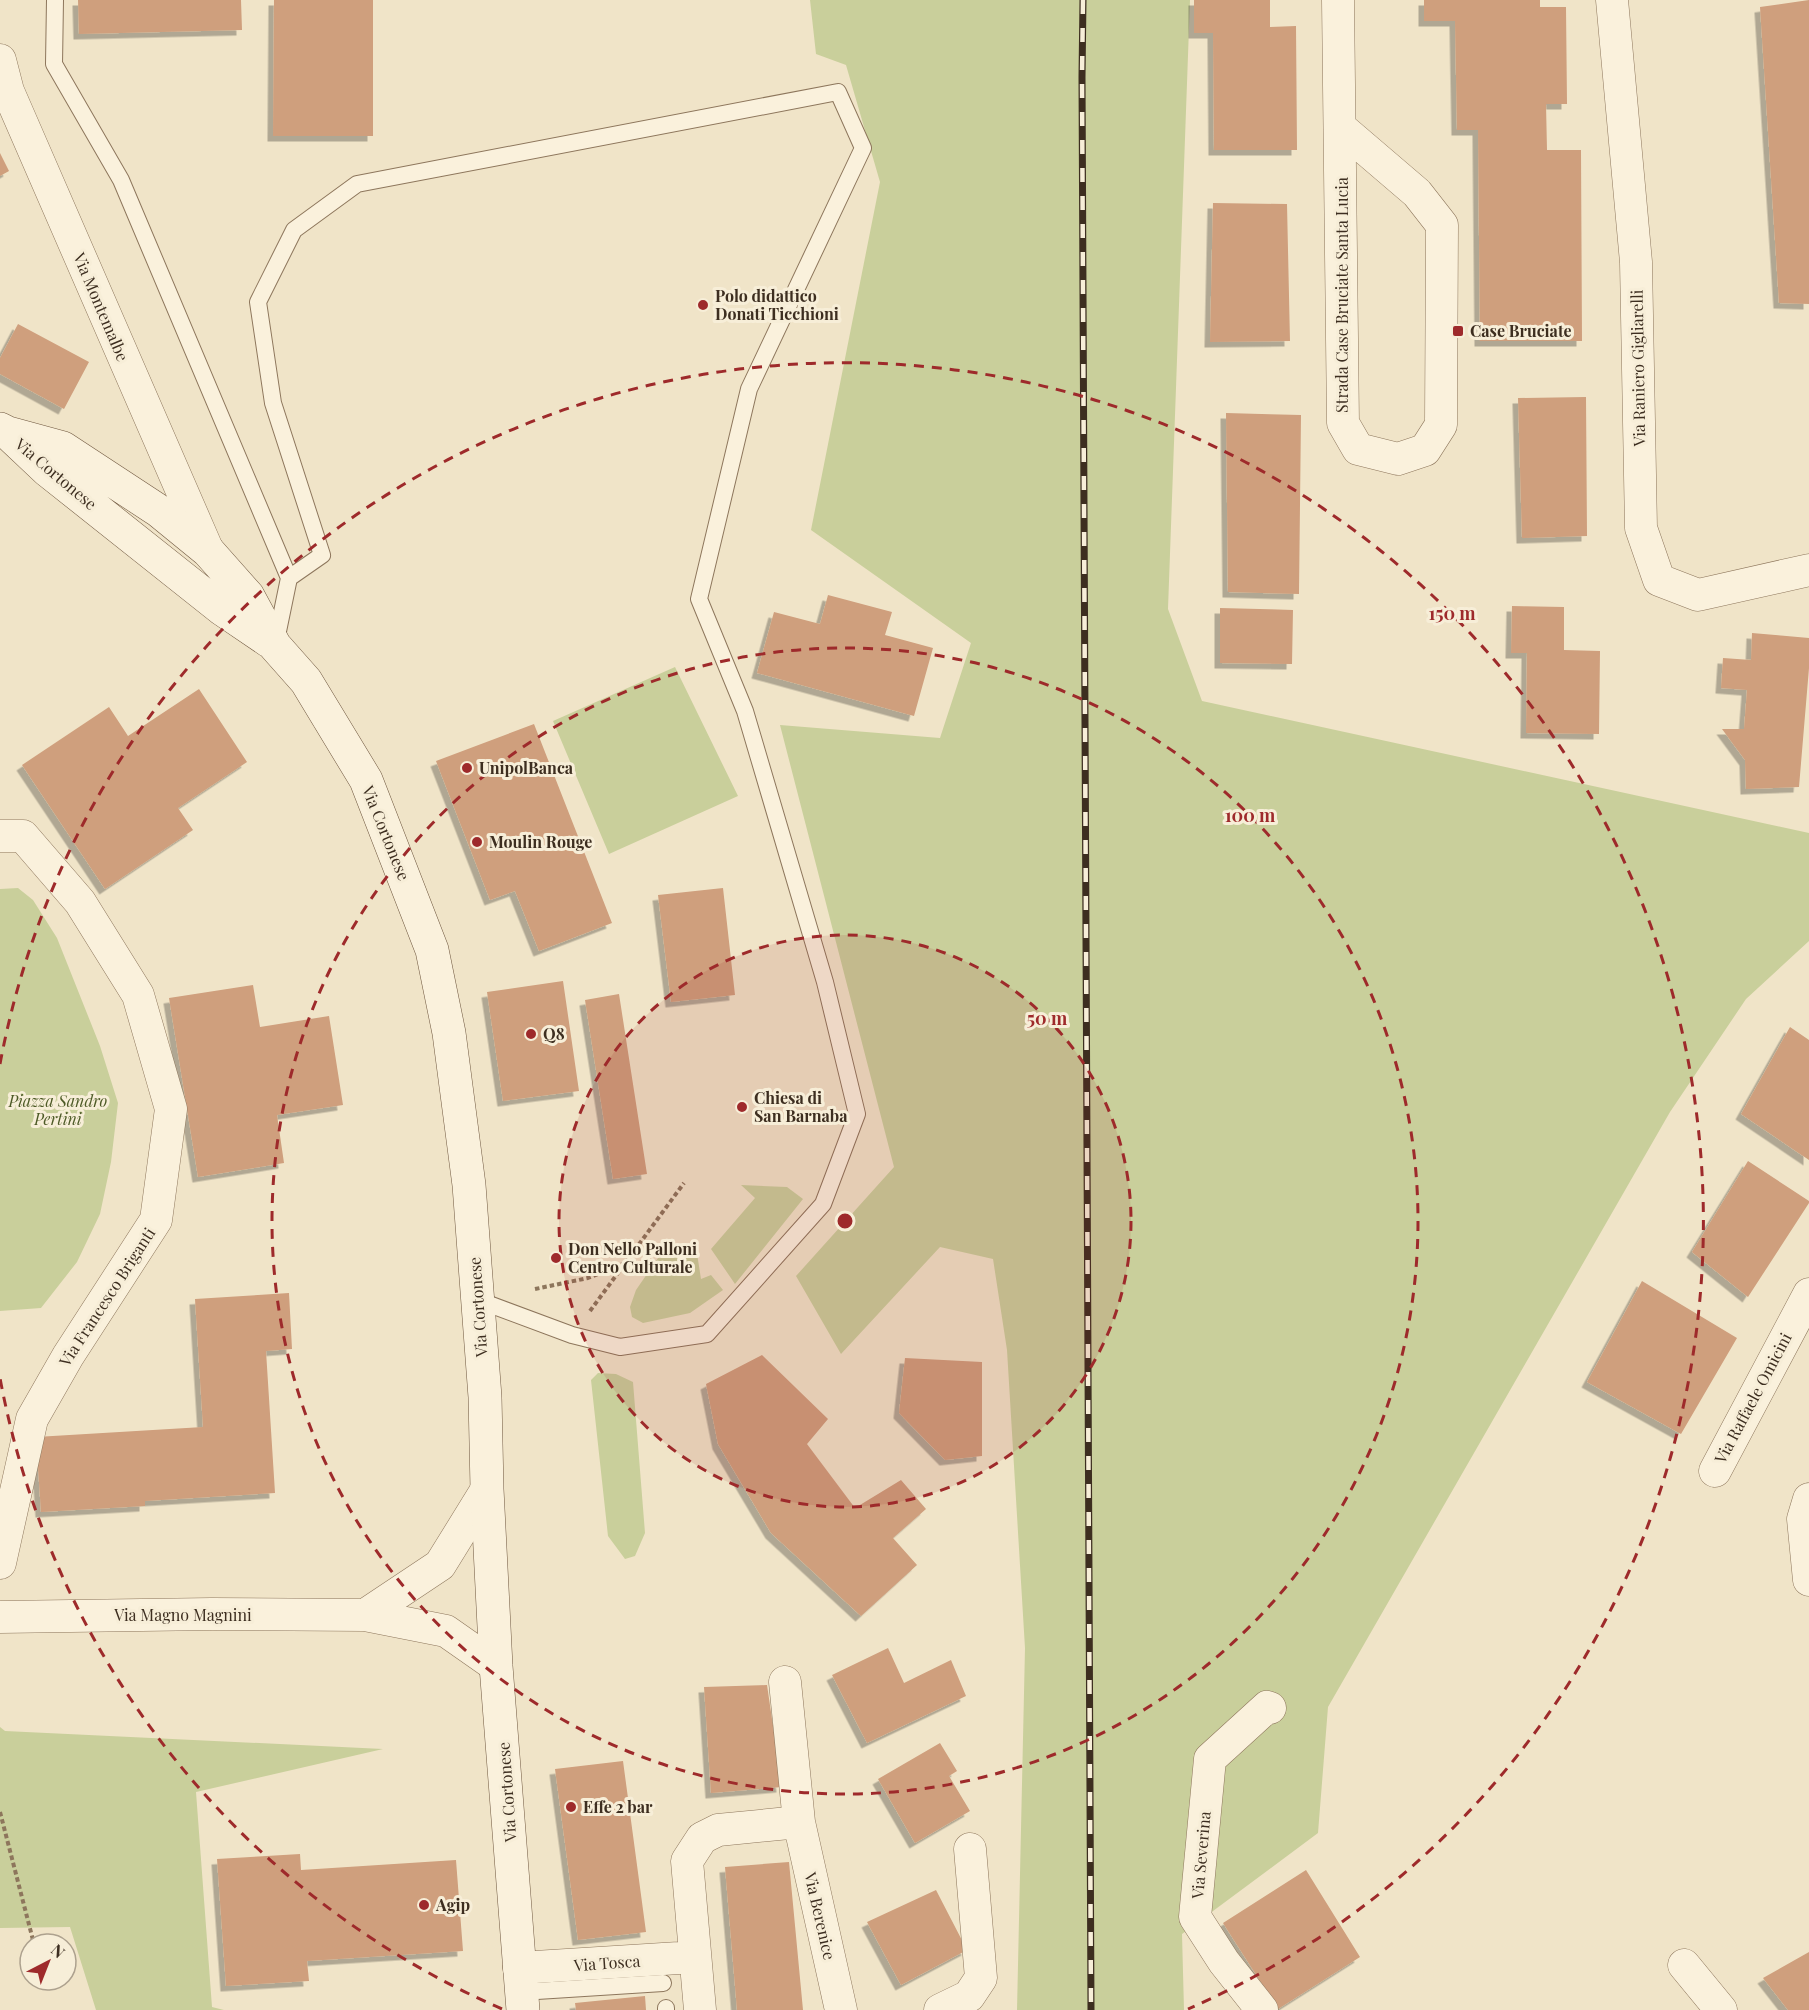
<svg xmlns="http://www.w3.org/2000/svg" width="1809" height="2010" font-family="'Playfair Display',serif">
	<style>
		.green { fill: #c9cf9b }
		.building { fill: #cf9f7d; filter: url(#shadow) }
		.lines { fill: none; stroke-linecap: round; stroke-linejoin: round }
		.service-casing { stroke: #8d765c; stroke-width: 18 }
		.minor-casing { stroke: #8d765c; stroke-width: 33 }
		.secondary-casing { stroke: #6f573f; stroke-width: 34 }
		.path { stroke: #8d765c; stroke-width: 4; stroke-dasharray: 4.5 3; stroke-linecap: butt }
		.service { stroke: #faf1dc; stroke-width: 16 }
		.minor { stroke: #faf1dc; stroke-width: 32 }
		.secondary { stroke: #faf1dc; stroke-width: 33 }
		.rail-casing { stroke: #3d2e20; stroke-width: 7 }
		.rail { stroke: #f7eed8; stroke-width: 4.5; stroke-dasharray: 14; stroke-linecap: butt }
		.ring { fill: none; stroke: #9e2a2b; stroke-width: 3; stroke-dasharray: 10 8 }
		.poi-dot { fill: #9e2a2b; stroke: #f7eed8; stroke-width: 2 }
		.labels { text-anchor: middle; stroke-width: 6; stroke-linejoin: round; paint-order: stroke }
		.street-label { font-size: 16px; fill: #3d2e20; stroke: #f7eed8 }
		.poi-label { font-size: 16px; font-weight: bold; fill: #3d2e20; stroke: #f7eed8; text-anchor: start }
		.park-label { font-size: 16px; font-style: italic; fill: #4d5a26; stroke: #f7eed8 }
		.centre { fill: #9e2a2b; stroke: #f7eed8; stroke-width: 3 }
		.ring-label { font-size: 18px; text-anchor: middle; font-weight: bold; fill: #9e2a2b; stroke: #f7eed8; stroke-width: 6; stroke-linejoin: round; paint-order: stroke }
	</style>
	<defs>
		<filter id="shadow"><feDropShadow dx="-5.5" dy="5.5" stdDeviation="0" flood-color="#0004"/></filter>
	</defs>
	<rect width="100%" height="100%" fill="#f0e4c8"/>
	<!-- green -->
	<path class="green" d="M810,0H1190L1168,609L1202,701L1809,833V941L1746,999L1670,1112L1328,1707L1318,1833L1182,1934L1184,2010H1017L1025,1648L1007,1350L993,1259L940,1247L841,1354L796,1276L894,1167L780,725L940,738L971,643L811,530L880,182L846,65L816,54Z
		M675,667L738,796L609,854L553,721Z
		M18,888L33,900L57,938L100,1046L118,1103L111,1162L100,1214L77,1262L41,1308L0,1311V889Z
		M741,1185L787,1187L803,1199L735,1284L711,1249L755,1198Z
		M696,1247L701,1279L711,1275L723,1290L690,1313L643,1323L632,1317L630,1307L636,1290L658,1258L676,1250Z
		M598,1373L616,1374L633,1382L645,1533L635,1556L625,1559L608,1536L591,1380Z
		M0,1727L5,1731L383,1749L196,1792L212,2007L224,2010H96L70,1927L0,1928Z"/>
	<!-- building -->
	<path class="building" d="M78,0H241L242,30L79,34Z
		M274,0H373V136H273Z
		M1194,0H1270V27L1296,26L1297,150H1214L1213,33H1194Z
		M1424,0H1540V7H1566L1567,104H1546L1547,150H1581L1582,341H1480L1478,130H1457L1455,21H1424Z
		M1809,0V304L1779,303L1760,7Z
		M0,153L9,171L0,176Z
		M1213,203L1287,204L1290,341L1210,342Z
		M18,324L89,362L64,409L0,374V358Z
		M1586,397L1587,536L1522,538L1518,398Z
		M1226,413L1301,415L1299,594L1228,592Z
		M828,595L892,612L885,635L933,648L914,716L757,673L774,612L820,624Z
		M1512,606L1564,607V650L1600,651L1599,734L1526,733L1527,653H1511Z
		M1220,608L1293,610L1292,664L1220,663Z
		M1752,633L1809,638V668L1799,787L1746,789L1745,760L1722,729H1744L1747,690L1721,688L1723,658L1751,660Z
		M199,689L247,762L178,808L193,830L105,889L22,765L109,707L128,736Z
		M534,724L612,923L539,951L515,891L490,900L436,761Z
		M723,888L735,995L671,1002L658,895Z
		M563,981L579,1091L503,1101L487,992Z
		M253,985L260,1027L329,1016L343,1105L277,1115L284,1163L198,1177L169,998Z
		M619,994L647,1174L613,1179L585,1000Z
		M1790,1027L1809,1040V1160L1741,1114Z
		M1748,1161L1809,1201V1203L1748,1297L1692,1252Z
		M1642,1281L1737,1338L1681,1434L1587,1382Z
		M289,1293L292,1349L266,1351L275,1493L145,1501V1506L41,1512L36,1437L203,1427L195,1299Z
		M762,1355L828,1419L807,1444L855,1508L901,1480L926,1509L893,1538L917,1565L861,1616L771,1533L718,1444L706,1384Z
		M905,1358L982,1362V1456L945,1460L899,1413Z
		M888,1648L904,1683L951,1660L966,1696L867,1743L832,1675Z
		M767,1685L782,1787L711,1793L704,1687Z
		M940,1743L957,1771L949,1776L970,1811L915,1843L878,1779Z
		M623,1761L646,1932L578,1940L555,1769Z
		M300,1854L301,1870L456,1860L463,1951L307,1961L309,1981L226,1986L217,1859Z
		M789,1862L803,2010H737L725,1867Z
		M1306,1870L1360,1957L1278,2009L1223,1923Z
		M936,1890L967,1950L901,1985L867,1922Z
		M1809,1952V2010H1788L1763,1978Z
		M645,1996L646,2010H576L575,2003Z"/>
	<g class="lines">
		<!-- service casing -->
		<g class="service-casing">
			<path id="service" d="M55,0L54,64L121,180L289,578
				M276,641L289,578L322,555L273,403L258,302L294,230L357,184L838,92L863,148L749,389L699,599L745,711L825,982L857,1114L823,1204L707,1334L620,1347L572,1335L478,1300
				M521,1992L663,1983
				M666,2008V2010"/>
		</g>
		<!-- minor casing -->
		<g class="minor-casing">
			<path id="minor" d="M1338,0L1343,423L1358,449L1398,459L1425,450L1441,425L1442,225L1417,193L1341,128
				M1612,0L1636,262L1641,528L1659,580L1698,595L1809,570
				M0,60L8,91L208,551
				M0,836H23L80,902L138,995L171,1109L156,1220L68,1356L32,1419L0,1563
				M1715,1471L1809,1294
				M1809,1499L1803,1519L1809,1580
				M365,1615L440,1565L487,1489
				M0,1617L212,1614L365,1615L446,1631L496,1666
				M785,1682L799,1822
				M1684,1965L1721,2010
				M519,1968L695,1957
				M700,2010L687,1861L702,1838L718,1830L799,1822L841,2010
				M940,2010L969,1996L981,1978L970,1849
				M1262,2010L1224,1962L1195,1917L1210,1759L1267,1707L1270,1708"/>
		</g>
		<!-- secondary casing -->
		<g class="secondary-casing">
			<path id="secondary" d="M0,429L8,433L63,448L159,511L208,551L248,596L275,646L306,681L366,780L432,950L449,1033L469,1185L485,1397L487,1489L496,1666L523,2010
				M11,436L47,470L222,609L269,641"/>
		</g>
		<!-- path -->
		<path class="path" d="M535,1289L588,1278L625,1263
			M590,1311L684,1183
			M0,1812L34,1944"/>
		<!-- service -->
		<use href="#service" class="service"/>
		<!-- minor -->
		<use href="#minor" class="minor"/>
		<!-- secondary -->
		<use href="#secondary" class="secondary"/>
		<!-- rail casing -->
		<g class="rail-casing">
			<path id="rail" d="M1083,0L1082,77L1091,2010"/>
		</g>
		<!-- rail -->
		<use href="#rail" class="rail"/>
	</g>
	<!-- distance rings -->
	<circle cx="845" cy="1221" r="286" fill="#9e2a2b" fill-opacity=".12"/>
	<g class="ring">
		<circle cx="845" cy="1221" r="286"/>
		<circle cx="845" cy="1221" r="573"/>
		<path d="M502 2009A859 859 0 0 1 0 1378M0 1064A859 859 0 1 1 1188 2009"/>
	</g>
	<!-- markers -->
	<g class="poi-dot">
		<circle cx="703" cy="305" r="6"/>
		<rect x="1452" y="325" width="12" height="12" rx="3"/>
		<circle cx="467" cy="768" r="6"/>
		<circle cx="477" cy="842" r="6"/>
		<circle cx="531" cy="1034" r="6"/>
		<circle cx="742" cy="1107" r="6"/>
		<circle cx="556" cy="1258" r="6"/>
		<circle cx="571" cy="1807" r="6"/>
		<circle cx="424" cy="1905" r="6"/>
	</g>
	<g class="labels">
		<!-- street labels -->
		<g class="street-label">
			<text transform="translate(1342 295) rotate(-90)" y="6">Strada Case Bruciate Santa Lucia</text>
			<text transform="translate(101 307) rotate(67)" y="6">Via Montemalbe</text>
			<text transform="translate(1638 368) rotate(-91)" y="6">Via Raniero Gigliarelli</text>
			<text transform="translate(56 474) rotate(40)" y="6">Via Cortonese</text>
			<text transform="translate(386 833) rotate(68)" y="6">Via Cortonese</text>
			<text transform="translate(107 1297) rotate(-57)" y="6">Via Francesco Briganti</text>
			<text transform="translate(478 1307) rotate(-94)" y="6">Via Cortonese</text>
			<text transform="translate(1753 1398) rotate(-62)" y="6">Via Raffaele Omicini</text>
			<text x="183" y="1621">Via Magno Magnini</text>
			<text transform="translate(507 1792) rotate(-94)" y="6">Via Cortonese</text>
			<text transform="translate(1201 1855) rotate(-85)" y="6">Via Severina</text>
			<text transform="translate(820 1916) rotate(77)" y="6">Via Berenice</text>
			<text transform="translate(607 1963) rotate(-4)" y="6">Via Tosca</text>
		</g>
		<!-- poi labels -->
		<g class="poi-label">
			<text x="715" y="302">Polo didattico<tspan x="715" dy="18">Donati Ticchioni</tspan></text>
			<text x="1470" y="337">Case Bruciate</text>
			<text x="479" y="774">UnipolBanca</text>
			<text x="489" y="848">Moulin Rouge</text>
			<text x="543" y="1040">Q8</text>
			<text x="754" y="1104">Chiesa di<tspan x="754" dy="18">San Barnaba</tspan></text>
			<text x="568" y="1255">Don Nello Palloni<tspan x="568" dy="18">Centro Culturale</tspan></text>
			<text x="583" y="1813">Effe 2 bar</text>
			<text x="436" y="1911">Agip</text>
		</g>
		<!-- park labels -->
		<g class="park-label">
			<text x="58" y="1107">Piazza Sandro<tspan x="58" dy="18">Pertini</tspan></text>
		</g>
	</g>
	<circle cx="845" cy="1221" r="9" class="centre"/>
	<g class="ring-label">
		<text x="1452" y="620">150 m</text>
		<text x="1250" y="822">100 m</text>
		<text x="1047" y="1025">50 m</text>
	</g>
	<!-- north arrow -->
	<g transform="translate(48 1962) rotate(42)"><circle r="28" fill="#f7eed8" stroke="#ada18e" stroke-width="1.5"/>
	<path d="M0-4.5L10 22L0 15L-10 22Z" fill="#9e2a2b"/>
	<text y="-9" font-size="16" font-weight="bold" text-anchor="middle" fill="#3d2e20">N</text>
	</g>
</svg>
